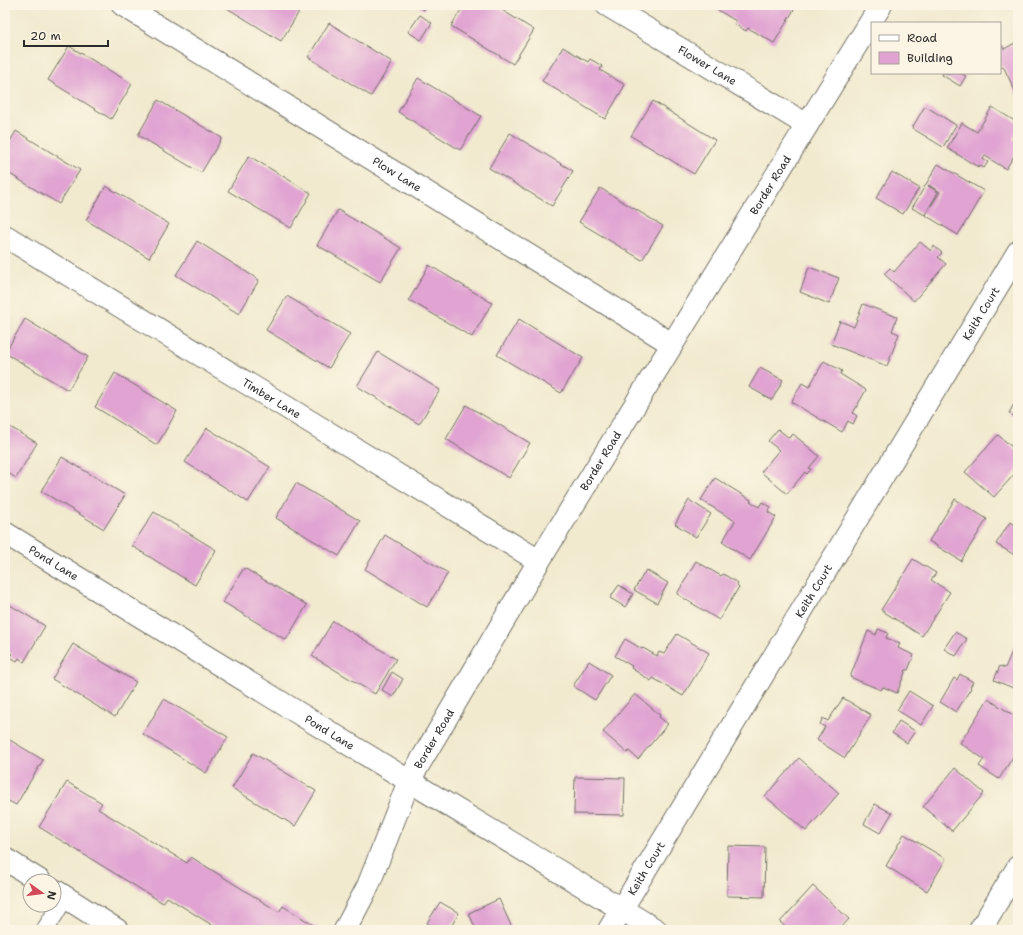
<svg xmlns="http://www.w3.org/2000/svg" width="1023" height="935" font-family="'Shantell Sans',sans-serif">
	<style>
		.building { fill: #e0a3d2 }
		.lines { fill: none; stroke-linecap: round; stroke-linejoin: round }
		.service-casing { stroke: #706e64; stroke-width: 19 }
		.minor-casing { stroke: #706e64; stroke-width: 24 }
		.tertiary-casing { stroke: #706e64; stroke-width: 24 }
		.service { stroke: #fff; stroke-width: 17 }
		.minor { stroke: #fff; stroke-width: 22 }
		.tertiary { stroke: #fff; stroke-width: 22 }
		.labels { text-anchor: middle; stroke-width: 3; stroke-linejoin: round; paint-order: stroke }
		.street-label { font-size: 11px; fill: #2b2b2b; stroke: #fcf5e5 }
	</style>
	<rect width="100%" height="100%" fill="#fcf5e5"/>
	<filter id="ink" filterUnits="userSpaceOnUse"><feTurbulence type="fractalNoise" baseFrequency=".025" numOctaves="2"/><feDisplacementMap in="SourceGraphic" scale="8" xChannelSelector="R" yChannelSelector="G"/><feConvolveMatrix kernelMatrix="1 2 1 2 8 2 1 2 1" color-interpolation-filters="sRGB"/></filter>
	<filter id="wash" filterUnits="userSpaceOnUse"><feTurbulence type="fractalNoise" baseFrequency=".012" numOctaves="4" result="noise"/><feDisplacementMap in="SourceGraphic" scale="16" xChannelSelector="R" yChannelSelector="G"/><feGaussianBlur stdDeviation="0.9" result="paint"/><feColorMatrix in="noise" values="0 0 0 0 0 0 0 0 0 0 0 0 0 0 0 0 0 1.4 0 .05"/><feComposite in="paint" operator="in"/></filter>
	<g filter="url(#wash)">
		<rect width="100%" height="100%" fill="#f1eacf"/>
		<g id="blocks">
			<!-- building -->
			<path class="building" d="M222,5H299L302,7L281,41Z
				M416,5H427L424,10Z
				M464,5H494L534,30L513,64L451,26Z
				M712,5H790L795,8L774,43L748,28L746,31L734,24L736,21L711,6Z
				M420,15L432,23L421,40L408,32Z
				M329,23L392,62L371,96L308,57Z
				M1018,41V97L1003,66L1000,68V46L1002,45L1004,49L1015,43V42Z
				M69,46L132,84L111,119L48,80Z
				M563,47L588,62L590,59L602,66L600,70L625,85L605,119L542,81Z
				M943,73H960L966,76L960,86L942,75Z
				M418,78L481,116L460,150L398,112Z
				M158,100L222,138L201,173L138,135Z
				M653,101L715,140L694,174L631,136Z
				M925,106L956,125L943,147L912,128Z
				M992,107L1018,123V132L1013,139L1018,142V149L1006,169L985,156L983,159L988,162L984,168L979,165L978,167L947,148L962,123L977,132Z
				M16,131L80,170L59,204L5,171V150Z
				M510,133L573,171L552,206L489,168Z
				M249,156L311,193L291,228L228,191Z
				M938,164L984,191L958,235L925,215L940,192L929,185L928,186L938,192L925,215L912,208Z
				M892,172L919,188L903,214L876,198Z
				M106,186L169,224L149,258L86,220Z
				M600,188L663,226L642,260L579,222Z
				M338,210L401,248L380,282L317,245Z
				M197,241L259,280L239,314L176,275Z
				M920,242L931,251L934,246L942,253L938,257L946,264L914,301L884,274L890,268L894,272Z
				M429,265L492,303L472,337L409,300Z
				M809,267L839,278L829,304L800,292Z
				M287,296L350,334L329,368L266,330Z
				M863,304L897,317L892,331L899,334L887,366L831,344L840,321L854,327Z
				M25,319L88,357L68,390L5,353Z
				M519,319L583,358L561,393L497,355Z
				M378,352L440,390L419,424L357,386Z
				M824,361L842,371L840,374L866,390L853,413L857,416L853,424L848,421L842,432L791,402L802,383L809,387Z
				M760,368L783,380L772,400L749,387Z
				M115,373L177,411L157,445L95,407Z
				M1018,397V419L1009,413Z
				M466,405L530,443L509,478L446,439Z
				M5,424L37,443L16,478L5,471Z
				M207,428L270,467L248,502L185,462Z
				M778,429L789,438L793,434L819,456L809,468L811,469L807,474L805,472L787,494L761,472L779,450L768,441Z
				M998,435L1018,452V470L994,497L965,472Z
				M62,457L125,495L104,529L41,491Z
				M715,478L751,500L750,501L759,507L762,502L771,507L768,512L776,517L750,560L722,542L735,521L701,500Z
				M296,483L360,521L339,556L276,518Z
				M955,499L987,519L961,561L929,541Z
				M689,500L711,514L696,537L675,524Z
				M154,512L216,550L195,585L132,546Z
				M1010,522L1018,526V557L996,544Z
				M385,535L448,573L427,607L365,569Z
				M913,559L936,573L931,580L950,592L922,636L881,610Z
				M696,561L721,576L723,574L738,583L737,585L739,587L719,620L677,594Z
				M244,568L307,605L286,640L223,602Z
				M646,570L668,583L657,603L634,590Z
				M619,585L633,594L625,607L610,598Z
				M5,602L45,626L24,662L19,658L17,661L10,657L12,654L5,650Z
				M333,621L396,659L375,694L312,656Z
				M878,629L888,633L886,638L900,643L898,648L914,655L908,670H906L897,693L883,687L881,690L850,677L868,631L876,635Z
				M955,632L967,639L956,656L944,649Z
				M677,634L709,653L683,696L653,678L651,681L631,668L632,666L615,656L625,639L642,649L643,648L657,656L659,652L664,654Z
				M1018,637V690L994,680L1000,666L1005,668Z
				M73,644L136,682L115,717L52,679Z
				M589,661L611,675L595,700L573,686Z
				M392,672L403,679L393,697L382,690Z
				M960,674L973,682L970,687L971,688L956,712L940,702L954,678L957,680Z
				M909,691L933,706L921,725L897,710Z
				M635,694L660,715L659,717L668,724L638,759L629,751L627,753L603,732Z
				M843,698L871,715L845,758L817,740L825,727L820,724L823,718L828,721Z
				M164,699L228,737L206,773L143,734Z
				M988,699L1018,718V749L999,779L979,766L984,759L960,743Z
				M899,721L915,731L907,743L892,733Z
				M5,737L43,760L16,805L5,799Z
				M253,753L316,791L295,826L232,788Z
				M799,758L839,793L806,831L765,796Z
				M955,768L984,793L952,831L923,807Z
				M575,777L625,778L624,815L574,814Z
				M67,782L102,803L98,809L187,863L191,857L279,912L283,906L318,928L316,930H220L167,897L163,903L39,827Z
				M875,804L892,813L880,833L864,824Z
				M904,834L946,859L927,891L886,866Z
				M728,846L765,847L764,897L727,896Z
				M813,886L849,919L839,930H789L780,922Z
				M499,899L513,930H476L469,913Z
				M440,902L459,913L449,930H438L427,923Z"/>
		</g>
	</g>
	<g filter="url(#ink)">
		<use href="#blocks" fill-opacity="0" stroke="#706e64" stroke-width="1"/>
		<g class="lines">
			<!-- service casing -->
			<g class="service-casing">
				<path id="service" d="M45,930L65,897"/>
			</g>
			<!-- minor casing -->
			<g class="minor-casing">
				<g id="minor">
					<path id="s1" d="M123,5L672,344"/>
					<path id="s2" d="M607,5L807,125"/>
					<path id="s3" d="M5,236L539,561"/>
					<path id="s4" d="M5,533L409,781L656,930"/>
					<path d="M5,859L40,881"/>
					<path d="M54,890L117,930"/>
					<path d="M345,930L368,886L409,781"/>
					<path id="s5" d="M609,930L1018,252"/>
					<path d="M980,930L1018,867"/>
				</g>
			</g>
			<!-- tertiary casing -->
			<g class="tertiary-casing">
				<g id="tertiary">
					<path id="s6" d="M409,781L539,561L881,5"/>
				</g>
			</g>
			<!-- service -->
			<use href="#service" class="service"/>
			<!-- minor -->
			<use href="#minor" class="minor"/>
			<!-- tertiary -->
			<use href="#tertiary" class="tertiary"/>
		</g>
	</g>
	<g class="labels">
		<!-- street labels -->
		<g class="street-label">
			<text dy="4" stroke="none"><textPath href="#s2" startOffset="117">Flower Lane</textPath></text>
			<text dy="4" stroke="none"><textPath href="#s1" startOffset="322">Plow Lane</textPath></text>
			<text dy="4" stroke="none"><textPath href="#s6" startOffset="697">Border Road</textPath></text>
			<text dy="4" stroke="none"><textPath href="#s5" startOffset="720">Keith Court</textPath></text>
			<text dy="4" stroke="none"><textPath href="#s3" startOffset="312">Timber Lane</textPath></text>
			<text dy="4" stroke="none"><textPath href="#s6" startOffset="373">Border Road</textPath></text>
			<text dy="4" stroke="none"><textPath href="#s4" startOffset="57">Pond Lane</textPath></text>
			<text dy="4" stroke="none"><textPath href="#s5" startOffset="396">Keith Court</textPath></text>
			<text dy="4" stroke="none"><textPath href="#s4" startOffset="381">Pond Lane</textPath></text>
			<text dy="4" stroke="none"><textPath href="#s6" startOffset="49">Border Road</textPath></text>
			<text dy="4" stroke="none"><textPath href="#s5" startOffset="72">Keith Court</textPath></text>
		</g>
	</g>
	<!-- margin -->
	<rect width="1023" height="935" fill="none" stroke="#fcf5e5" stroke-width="20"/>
	<!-- legend -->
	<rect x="871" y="22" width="130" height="52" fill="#fcf5e5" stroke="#a8a49b"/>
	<rect x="879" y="35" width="20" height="6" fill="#ffffff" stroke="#a8a49b"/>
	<text x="907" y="42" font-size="12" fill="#2b2b2b">Road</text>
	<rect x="879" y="52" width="20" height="12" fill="#e0a3d2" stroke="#a8a49b"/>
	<text x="907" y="62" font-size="12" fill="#2b2b2b">Building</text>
	<!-- north arrow -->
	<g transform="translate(42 893) rotate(104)"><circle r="19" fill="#fcf5e5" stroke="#a8a49b"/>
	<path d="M0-3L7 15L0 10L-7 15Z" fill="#d1495b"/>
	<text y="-6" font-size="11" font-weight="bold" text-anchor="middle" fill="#2b2b2b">N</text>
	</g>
	<!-- scale -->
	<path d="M24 40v6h84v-6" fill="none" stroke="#2b2b2b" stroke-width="2"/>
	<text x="30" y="40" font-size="12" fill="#2b2b2b" stroke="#fcf5e5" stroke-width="3" paint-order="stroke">20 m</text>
</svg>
